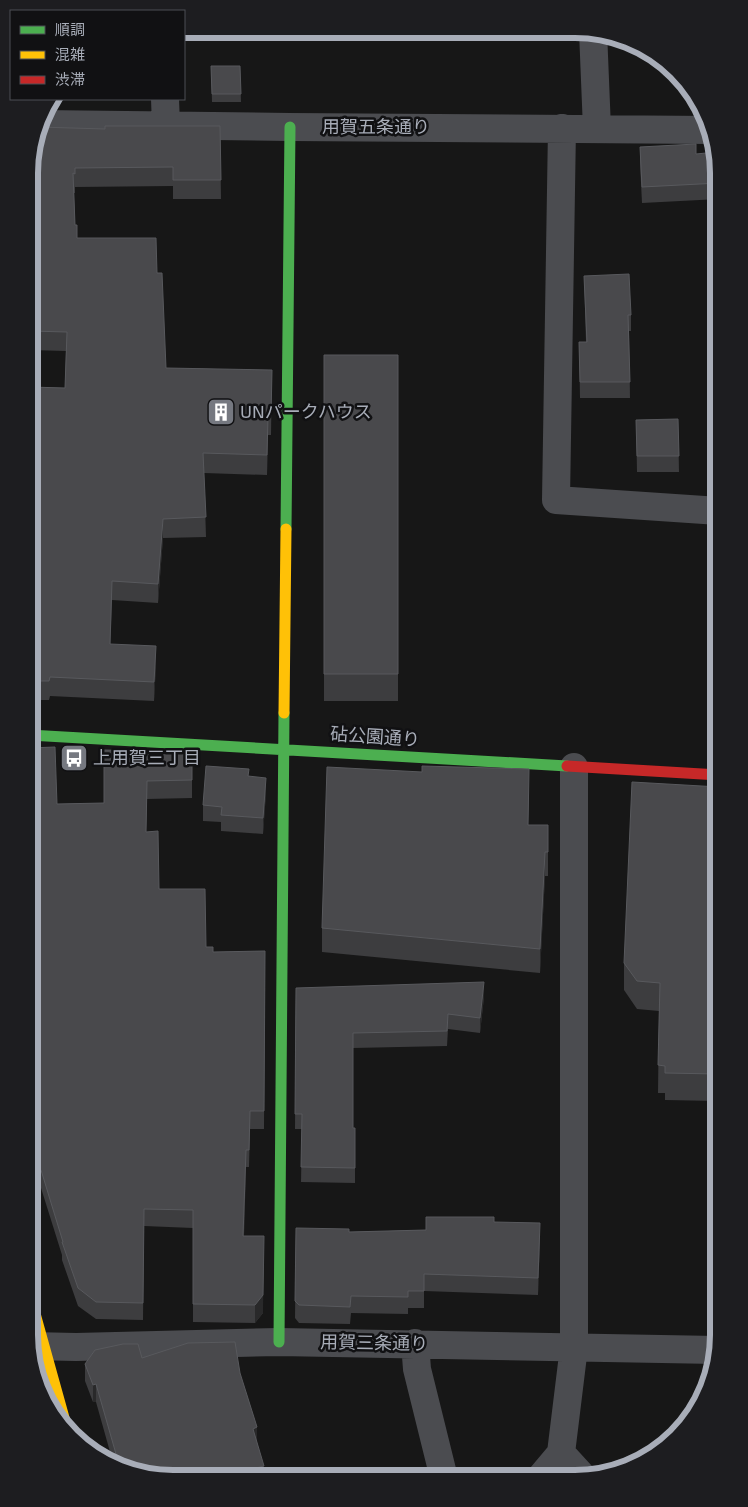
<svg xmlns="http://www.w3.org/2000/svg" width="748" height="1507" font-family="'Exo 2','Noto Sans JP',sans-serif">
	<style>
		.lines { fill: none; stroke-linecap: round; stroke-linejoin: round }
		.street { stroke: #4b4c50; stroke-width: 28 }
		.fast { stroke: #4caf50; stroke-width: 11 }
		.slow { stroke: #ffc107; stroke-width: 11 }
		.jam { stroke: #c62828; stroke-width: 11 }
		.wall { fill: #3d3d3f }
		.shaded-wall { fill: #29292a }
		.building { fill: #49494c; stroke: #58595d }
		.labels { text-anchor: middle; stroke-width: 5; stroke-linejoin: round; paint-order: stroke }
		.street-label { font-size: 18px; fill: #a8adb8; stroke: #111113 }
		.poi-label { font-size: 18px; fill: #a8adb8; stroke: #111113; text-anchor: start }
		.rim { fill: none; stroke: #a8adb8; stroke-width: 6 }
	</style>
	<rect width="100%" height="100%" fill="#171717"/>
	<g class="lines">
		<!-- street -->
		<path class="street" d="M593,31L597,129
			M165,99L166,125
			M39,124L290,127L712,130
			M562,128L556,500L719,511
			M574,767V1347L561,1453L583,1477
			M415,1343L417,1369L444,1478
			M31,1346L76,1347L279,1342L717,1350
			M540,1478L561,1453"/>
		<!-- fast -->
		<path class="fast" d="M286,529L290,127
			M29,735L567,766
			M279,1342L284,713"/>
		<!-- slow -->
		<path class="slow" d="M284,713L286,529
			M29,1292L66,1425"/>
		<!-- jam -->
		<path class="jam" d="M567,766L719,775"/>
	</g>
	<!-- wall -->
	<path class="wall" d="M211,66H240L241,102H212Z
		M220,126L221,199H173V186L75,187V193H74L75,225L77,238L157,273L166,368L272,370L271,435H268L267,475L204,473L206,537L163,538L158,603L112,600L110,644L156,665L154,701L50,696L49,700H29L30,387L65,388L66,351L30,350V154L105,129Z
		M640,147L696,154L719,172V199L642,203L640,163Z
		M584,276L631,315V331H629L630,398H580L579,342H586Z
		M324,355H398V701H324Z
		M678,419L679,472H637L636,420Z
		M29,748L57,804L104,803L192,752V798L147,799L146,832L159,889L206,947L213,952L265,951L264,1129H250L249,1167H246L244,1236L263,1313L255,1323L193,1322V1228L144,1226L143,1320L96,1319L78,1306L62,1260V1255L41,1188H29Z
		M249,776L266,793L263,834L221,831V822L203,821V805Z
		M719,787V1103L717,1101L665,1100V1093H658L659,1011L637,1009L624,990V963Z
		M529,794L528,825L548,850V876H545L540,973L322,952V928Z
		M296,988L484,997L480,1033L448,1029L447,1046L353,1048V1128L355,1143V1183L301,1182L302,1129H295Z
		M494,1222L540,1240L538,1295L424,1291V1308H408V1314L351,1313L350,1324L299,1323L295,1318L296,1228L349,1232L426,1230Z
		M142,1358L240,1373L257,1442L264,1477H153L112,1459L96,1402H93L85,1381V1364Z"/>
	<!-- shaded-wall -->
	<path class="shaded-wall" d="M268,416V435L267,475V455Z
		M163,519V538L158,603V584Z
		M112,581V600L110,663V644Z
		M156,646V665L154,701V682Z
		M266,778V793L263,834V818Z
		M545,852V876L540,973V949Z
		M484,982V997L480,1033V1018Z
		M246,1150V1167L243,1253V1236Z
		M540,1223V1240L538,1295V1278Z
		M264,1236L263,1313L255,1323V1305Z
		M96,1384V1402H93V1385Z
		M257,1427V1445L253,1429Z
		M264,1466V1477H248V1470Z"/>
	<!-- building -->
	<path class="building" d="M211,66H240L241,94H212Z
		M105,126H220L221,180H173V167L75,168V174L73,173L75,225H77V238H156L157,273H162L166,368L272,370L271,416H268L267,455L203,453L206,517L163,519L158,584L112,581L110,644L156,646L154,682L50,677L49,681H29L30,387L65,388L67,332L30,331V154L38,127L105,129Z
		M696,144V154L716,152L719,172V183L642,187L640,147Z
		M629,274L631,315H628L630,382H580L579,342H587L584,276Z
		M324,355H398V674H324Z
		M678,419L679,456H637L636,420Z
		M55,747L57,804L104,803V750L192,752V780L147,781L146,832L158,831L159,889H205L206,947H213V952L265,951L264,1111H250L249,1150H246L243,1236H264L263,1295L255,1305L193,1304V1210L144,1209L143,1303L96,1302L78,1288L62,1242H63L41,1170H29V748Z
		M206,766L249,769L248,776L266,778L263,818L221,815L222,807L203,805Z
		M422,766L529,769L528,825H548V852H545L540,949L322,928L327,767L422,772Z
		M632,782L719,787V1076L717,1074L665,1073V1066L658,1065L660,983L637,981L624,963Z
		M484,982L480,1018L448,1014L447,1031L353,1033V1128H355V1168L301,1167L302,1114H295L296,988Z
		M426,1217H494V1222L540,1223L538,1278L424,1274V1291H408V1297L351,1296L350,1307L299,1305L295,1301L296,1228L349,1229V1232L426,1230Z
		M235,1342L240,1373L257,1427L253,1429L264,1466L248,1470L250,1477H153L118,1461L96,1384L93,1385L85,1364L95,1350L123,1344H138L142,1358L188,1343Z"/>
	<!-- icons -->
	<defs>
		<g id="building-square" transform="scale(1.4375)"><rect x="-9" y="-9" width="18" height="18" rx="4" fill="#757880" stroke="#111113"/><path d="M-4-6H4V6H1V3H-1V6H-4ZM-2.5-4.3h1.7v1.8h-1.7ZM.8-4.3h1.7v1.8H.8ZM-2.5-1h1.7V.8h-1.7ZM.8-1h1.7V.8H.8Z" fill="#fff"/></g>
		<g id="bus-square" transform="scale(1.4375)"><rect x="-9" y="-9" width="18" height="18" rx="4" fill="#757880" stroke="#111113"/><path d="M-5-6H5V4H4V6H2V4H-2V6H-4V4H-5ZM-3.5-4V0h7V-4ZM-3.5 1.2v1.5H-2V1.2ZM2 1.2v1.5H3.5V1.2Z" fill="#fff"/></g>
	</defs>
	<g fill-rule="evenodd">
		<use href="#building-square" x="221" y="412"/>
		<use href="#bus-square" x="74" y="758"/>
	</g>
	<g class="labels">
		<!-- street labels -->
		<g class="street-label">
			<text x="376" y="133">用賀五条通り</text>
			<text transform="translate(375 737) rotate(4)" y="6">砧公園通り</text>
			<text transform="translate(374 1343) rotate(1)" y="6">用賀三条通り</text>
		</g>
		<!-- poi labels -->
		<g class="poi-label">
			<text x="240" y="418">UNパークハウス</text>
			<text x="93" y="764">上用賀三丁目</text>
		</g>
	</g>
	<!-- crop -->
	<path d="M0 0H748V1507H0ZM173 38H575A135 135 0 0 1 710 173V1335A135 135 0 0 1 575 1470H173A135 135 0 0 1 38 1335V173A135 135 0 0 1 173 38Z" fill="#1d1d20" fill-rule="evenodd"/>
	<path class="rim" d="M173 38H575A135 135 0 0 1 710 173V1335A135 135 0 0 1 575 1470H173A135 135 0 0 1 38 1335V173A135 135 0 0 1 173 38Z"/>
	<!-- legend -->
	<rect x="10" y="10" width="175" height="90" fill="#111113" stroke="#4d4f55"/>
	<rect x="20" y="26" width="25" height="8" fill="#4caf50" stroke="#4d4f55"/>
	<text x="55" y="35" font-size="15" fill="#a8adb8">順調</text>
	<rect x="20" y="51" width="25" height="8" fill="#ffc107" stroke="#4d4f55"/>
	<text x="55" y="60" font-size="15" fill="#a8adb8">混雑</text>
	<rect x="20" y="76" width="25" height="8" fill="#c62828" stroke="#4d4f55"/>
	<text x="55" y="85" font-size="15" fill="#a8adb8">渋滞</text>
</svg>
